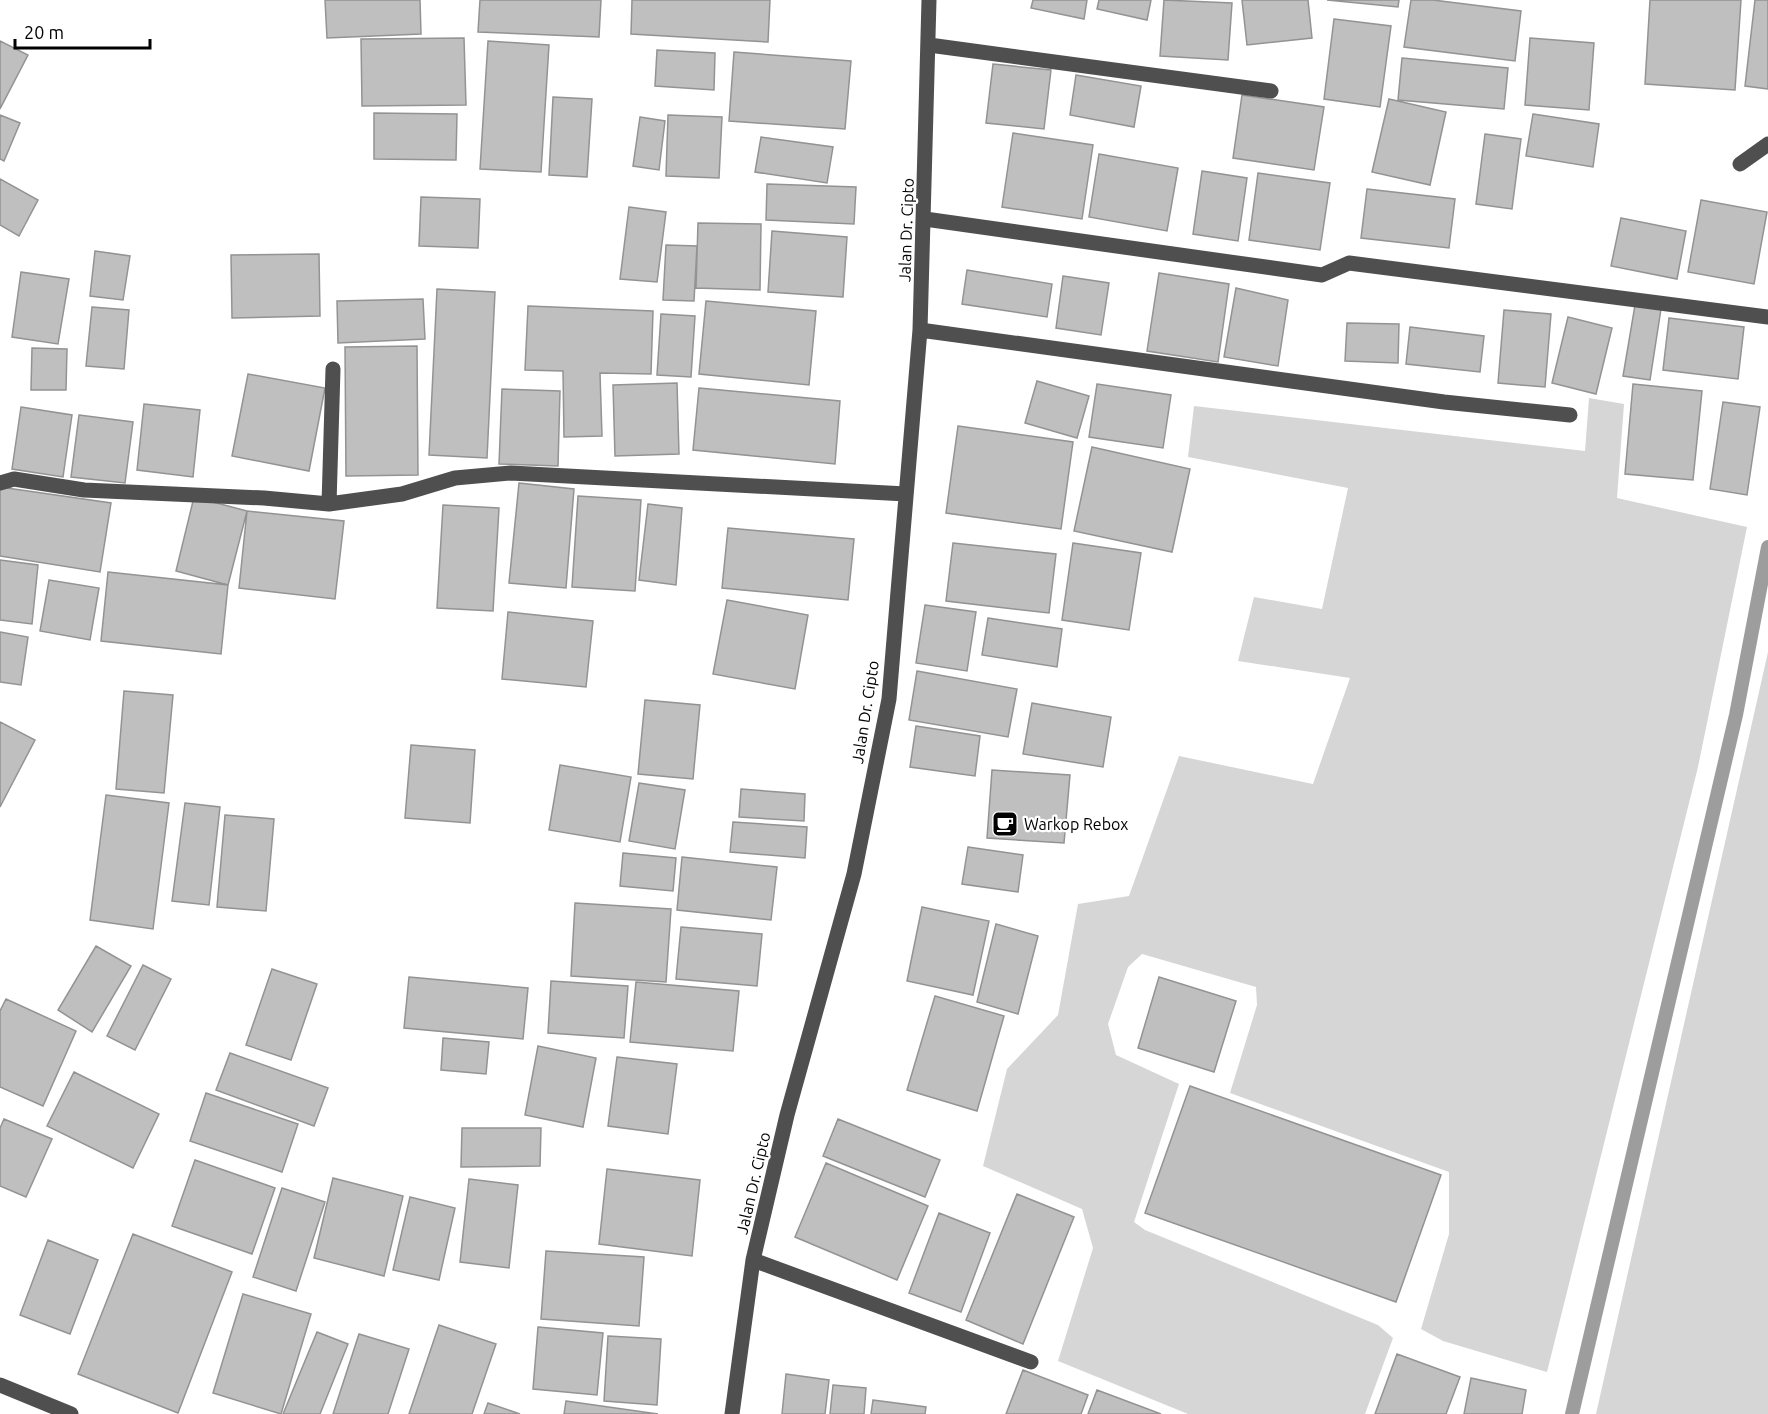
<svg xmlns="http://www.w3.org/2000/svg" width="1768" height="1414" font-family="Ubuntu,sans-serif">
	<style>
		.green { fill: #d6d6d6 }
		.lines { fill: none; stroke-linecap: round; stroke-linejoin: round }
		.stream { stroke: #9d9d9d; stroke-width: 14 }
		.building { fill: #bfbfbf; stroke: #939393; stroke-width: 1.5 }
		.minor { stroke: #4f4f4f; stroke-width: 15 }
		.labels { text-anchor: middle; stroke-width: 4.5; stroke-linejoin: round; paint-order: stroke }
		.street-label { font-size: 16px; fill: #000; stroke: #fff }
		.poi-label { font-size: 16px; fill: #000; stroke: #fff; text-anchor: start }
	</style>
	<rect width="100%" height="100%" fill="#fff"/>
	<!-- green -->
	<path class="green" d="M1589,398L1624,404L1617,498L1747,527L1698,767L1547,1372L1443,1341L1421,1329L1449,1234V1172L1230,1093L1257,1005L1256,987L1142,954L1128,967L1108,1024L1116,1055L1179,1084L1134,1222L1145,1230L1378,1325L1393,1338L1365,1414H1188L1058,1361L1093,1248L1082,1209L983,1166L1007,1069L1058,1015L1078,904L1129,896L1179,756L1313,784L1350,678L1238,661L1254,597L1322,609L1348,488L1188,457L1194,406L1585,451Z
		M1768,652V1414H1596Z"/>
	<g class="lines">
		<!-- stream -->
		<path class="stream" d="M1572,1414L1736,715L1768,547"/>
	</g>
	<!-- building -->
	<path class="building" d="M325,0H420L421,34L327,38Z
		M480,0H601L599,37L478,32Z
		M632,0H770L768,42L631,34Z
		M1033,0H1087L1084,19L1031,8Z
		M1099,0H1151L1147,20L1097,9Z
		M1164,0L1232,3L1228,60L1160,56Z
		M1242,0H1308L1312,38L1247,45Z
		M1327,0H1399L1398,7Z
		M1411,0H1433L1521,11L1515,61L1404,47Z
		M1650,0H1741L1735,90L1645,84Z
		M1755,0H1768V89L1745,86Z
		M1334,19L1391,26L1380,107L1324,99Z
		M464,38L466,105L362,106L361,39Z
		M1530,38L1594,43L1589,110L1525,105Z
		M0,41L28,55L0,109Z
		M488,41L549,45L541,172L480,169Z
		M657,50L715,53L714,90L655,86Z
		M734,52L851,61L845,129L729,121Z
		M1402,58L1508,68L1504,109L1398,100Z
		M993,64L1051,70L1044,129L986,123Z
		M1076,75L1141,86L1134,127L1070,115Z
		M1242,95L1324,107L1314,170L1233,158Z
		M553,97L592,99L587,177L549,175Z
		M1389,99L1446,112L1430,185L1372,172Z
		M374,113L457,114L456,160L374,159Z
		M1533,114L1599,124L1593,167L1526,156Z
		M0,115L20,123L4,161L0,159Z
		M668,115L722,117L719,178L666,176Z
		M640,117L665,121L659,170L633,166Z
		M1013,133L1093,145L1082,219L1002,207Z
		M1485,134L1521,139L1512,209L1476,204Z
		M761,137L833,147L827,183L755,172Z
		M1099,154L1178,168L1167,231L1089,217Z
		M1202,171L1247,178L1238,241L1193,234Z
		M1258,173L1330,183L1320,250L1249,240Z
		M0,179L38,200L19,236L0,225Z
		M767,184L856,187L854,224L766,220Z
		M1367,189L1455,199L1449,248L1361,238Z
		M421,197L480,199L478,248L419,246Z
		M1701,200L1767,212L1754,284L1688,272Z
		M629,207L666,212L657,282L620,279Z
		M1621,218L1686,231L1677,279L1611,266Z
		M698,223L761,224L760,290L696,288Z
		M772,231L847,237L843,297L768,292Z
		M666,245L697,246L694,301L663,300Z
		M95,251L130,256L123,300L90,296Z
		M319,254L320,316L232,318L231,255Z
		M967,270L1052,284L1047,317L962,304Z
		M21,272L69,279L58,344L12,337Z
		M1159,273L1229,284L1218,362L1147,351Z
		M1063,276L1109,283L1101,335L1056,328Z
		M1236,288L1288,300L1278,366L1224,357Z
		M437,289L495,292L487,458L429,455Z
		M423,299L425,339L338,343L337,301Z
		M706,301L816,311L809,385L699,374Z
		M1635,305L1661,309L1650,380L1623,376Z
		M528,306L653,311L651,374L600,373L602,436L564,437L563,371L525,370Z
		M92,307L129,310L124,369L86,366Z
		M1504,310L1551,314L1545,387L1498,383Z
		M661,314L695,316L691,377L657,375Z
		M1568,317L1612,328L1596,394L1552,383Z
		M1669,318L1744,327L1738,379L1663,370Z
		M1347,323L1399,324L1398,363L1345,361Z
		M1410,327L1484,336L1480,372L1406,364Z
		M417,346L418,475L346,476L345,347Z
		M32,348L67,349L66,390H31Z
		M248,374L325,388L309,471L232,456Z
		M1037,381L1089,396L1077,438L1025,423Z
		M677,383L679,454L615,456L613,385Z
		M1097,384L1171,395L1163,448L1089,437Z
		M1633,384L1702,391L1693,480L1625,474Z
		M699,388L840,401L835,464L693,450Z
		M502,389L560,391L558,466L499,464Z
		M1723,402L1760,407L1747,495L1710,489Z
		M144,404L200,410L193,477L137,470Z
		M21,407L72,415L63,477L12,469Z
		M79,415L133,422L125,483L71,477Z
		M958,426L1073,442L1061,529L946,513Z
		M1092,447L1190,469L1172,552L1074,531Z
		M519,483L574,489L566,588L509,583Z
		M0,487L111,503L100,572L0,556Z
		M578,496L641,500L635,591L572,587Z
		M194,497L247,511L228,585L176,571Z
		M648,504L682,508L676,585L639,580Z
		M443,505L499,508L493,611L437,608Z
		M247,511L344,521L335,599L239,588Z
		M728,528L854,539L848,600L722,588Z
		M953,543L1056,554L1049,613L946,601Z
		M1073,543L1141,553L1129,630L1062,620Z
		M0,560L38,565L32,624L0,620Z
		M108,572L228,585L221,654L101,641Z
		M49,580L99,588L90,640L40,631Z
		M727,600L808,615L795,689L713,674Z
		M925,605L976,612L967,671L916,663Z
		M508,612L593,621L586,687L502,679Z
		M988,618L1062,629L1057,667L982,655Z
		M0,632L28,637L21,685L0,682Z
		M917,671L1017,689L1008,737L909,720Z
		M124,691L173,695L164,793L116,789Z
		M645,700L700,705L693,779L638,774Z
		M1032,703L1111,717L1103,767L1023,754Z
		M0,722L35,740L0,807Z
		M916,726L980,736L975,776L910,767Z
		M411,745L475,750L470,823L405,818Z
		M560,765L631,777L620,842L549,830Z
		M992,770L1070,775L1064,843L987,838Z
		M639,783L685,790L675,849L629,841Z
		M741,789L805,794L804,821L739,817Z
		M106,795L169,803L153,929L90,920Z
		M185,803L220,807L209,905L172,901Z
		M225,815L274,819L266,911L217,907Z
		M733,822L807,827L805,858L730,852Z
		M968,847L1023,855L1018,892L962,884Z
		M623,853L676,858L673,891L620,886Z
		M682,857L777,867L771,920L677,910Z
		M575,903L671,909L666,982L571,976Z
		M922,907L989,921L973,995L907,981Z
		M996,924L1038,936L1018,1014L977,1002Z
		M681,927L762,934L757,986L676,979Z
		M96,946L131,966L92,1032L58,1010Z
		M143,965L171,979L135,1050L107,1036Z
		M272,969L317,984L291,1060L246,1045Z
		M409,977L528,988L523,1039L404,1028Z
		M1159,977L1236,1001L1214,1072L1138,1048Z
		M551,981L628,986L624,1038L548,1033Z
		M636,982L739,991L733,1051L630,1042Z
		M935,996L1004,1016L977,1111L907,1090Z
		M6,999L76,1031L43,1106L0,1087V1011Z
		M443,1038L489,1042L486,1074L441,1070Z
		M538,1046L596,1058L583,1127L525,1115Z
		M230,1053L328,1088L314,1126L216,1090Z
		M617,1057L677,1064L668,1134L608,1126Z
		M74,1072L159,1114L133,1168L47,1126Z
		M1190,1086L1441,1175L1396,1302L1145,1213Z
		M206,1093L298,1124L282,1172L190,1141Z
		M4,1119L52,1139L26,1197L0,1186V1128Z
		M838,1119L940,1160L925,1197L823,1156Z
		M462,1128H541L540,1166L461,1167Z
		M195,1160L275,1188L252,1254L172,1226Z
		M826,1163L928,1206L897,1280L795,1237Z
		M607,1169L700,1180L692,1256L599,1244Z
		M333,1178L403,1196L384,1276L314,1258Z
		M469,1179L518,1185L509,1268L460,1262Z
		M282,1188L325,1202L296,1291L253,1277Z
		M1017,1194L1074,1217L1023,1344L966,1320Z
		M410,1197L455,1208L439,1280L393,1270Z
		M939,1213L990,1233L961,1312L909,1293Z
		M133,1234L232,1272L178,1413L78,1374Z
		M48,1240L98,1260L70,1334L20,1315Z
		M546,1251L644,1257L639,1326L541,1319Z
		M243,1294L311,1314L281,1414L213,1393Z
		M439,1325L496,1344L472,1414H409Z
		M538,1327L603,1333L597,1395L533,1389Z
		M317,1332L348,1344L320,1414H283Z
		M359,1334L409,1349L388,1414H333Z
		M608,1336L661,1339L657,1405L604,1401Z
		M1397,1354L1460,1377L1446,1414H1375Z
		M1023,1370L1088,1395L1081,1414H1006Z
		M786,1374L829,1380L825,1414H782Z
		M1471,1378L1526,1390L1522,1414H1464Z
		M833,1385L866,1388L864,1414H830Z
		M1097,1390L1161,1414H1088Z
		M873,1400L926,1407L925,1414H871Z
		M566,1401L658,1414H564Z
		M488,1403L520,1414H484Z"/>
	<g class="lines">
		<!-- minor -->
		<path class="minor" d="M929,45L1271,91
			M1740,164L1768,144
			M925,219L1322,275L1349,263L1768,317
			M920,330L1444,402L1570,415
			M0,483L14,479L84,490L264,498L329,504L402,494L455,478L511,473L906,494
			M329,504L333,369
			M753,1260L1031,1362
			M0,1385L71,1414
			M732,1414L753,1260L787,1115L854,874L889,699L920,330L929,0"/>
	</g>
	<!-- icons -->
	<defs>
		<g id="cafe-square" transform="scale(1.35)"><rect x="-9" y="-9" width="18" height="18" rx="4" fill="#000" stroke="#fff"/><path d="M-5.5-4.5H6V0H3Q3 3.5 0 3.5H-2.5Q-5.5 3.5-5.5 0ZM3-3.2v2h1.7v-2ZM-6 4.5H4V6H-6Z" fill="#fff"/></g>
	</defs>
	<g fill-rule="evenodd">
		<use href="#cafe-square" x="1005" y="824"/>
	</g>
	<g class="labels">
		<!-- street labels -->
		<g class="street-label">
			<text transform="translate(906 230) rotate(-88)" y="6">Jalan Dr. Cipto</text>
			<text transform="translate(865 712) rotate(-81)" y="6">Jalan Dr. Cipto</text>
			<text transform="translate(753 1183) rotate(-77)" y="6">Jalan Dr. Cipto</text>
		</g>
		<!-- poi labels -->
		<g class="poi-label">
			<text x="1024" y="830">Warkop Rebox</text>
		</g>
	</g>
	<!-- scale -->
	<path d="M15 39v9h135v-9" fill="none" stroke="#000000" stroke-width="3"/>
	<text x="24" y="39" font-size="18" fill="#000000" stroke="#ffffff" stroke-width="4.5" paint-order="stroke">20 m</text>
</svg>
